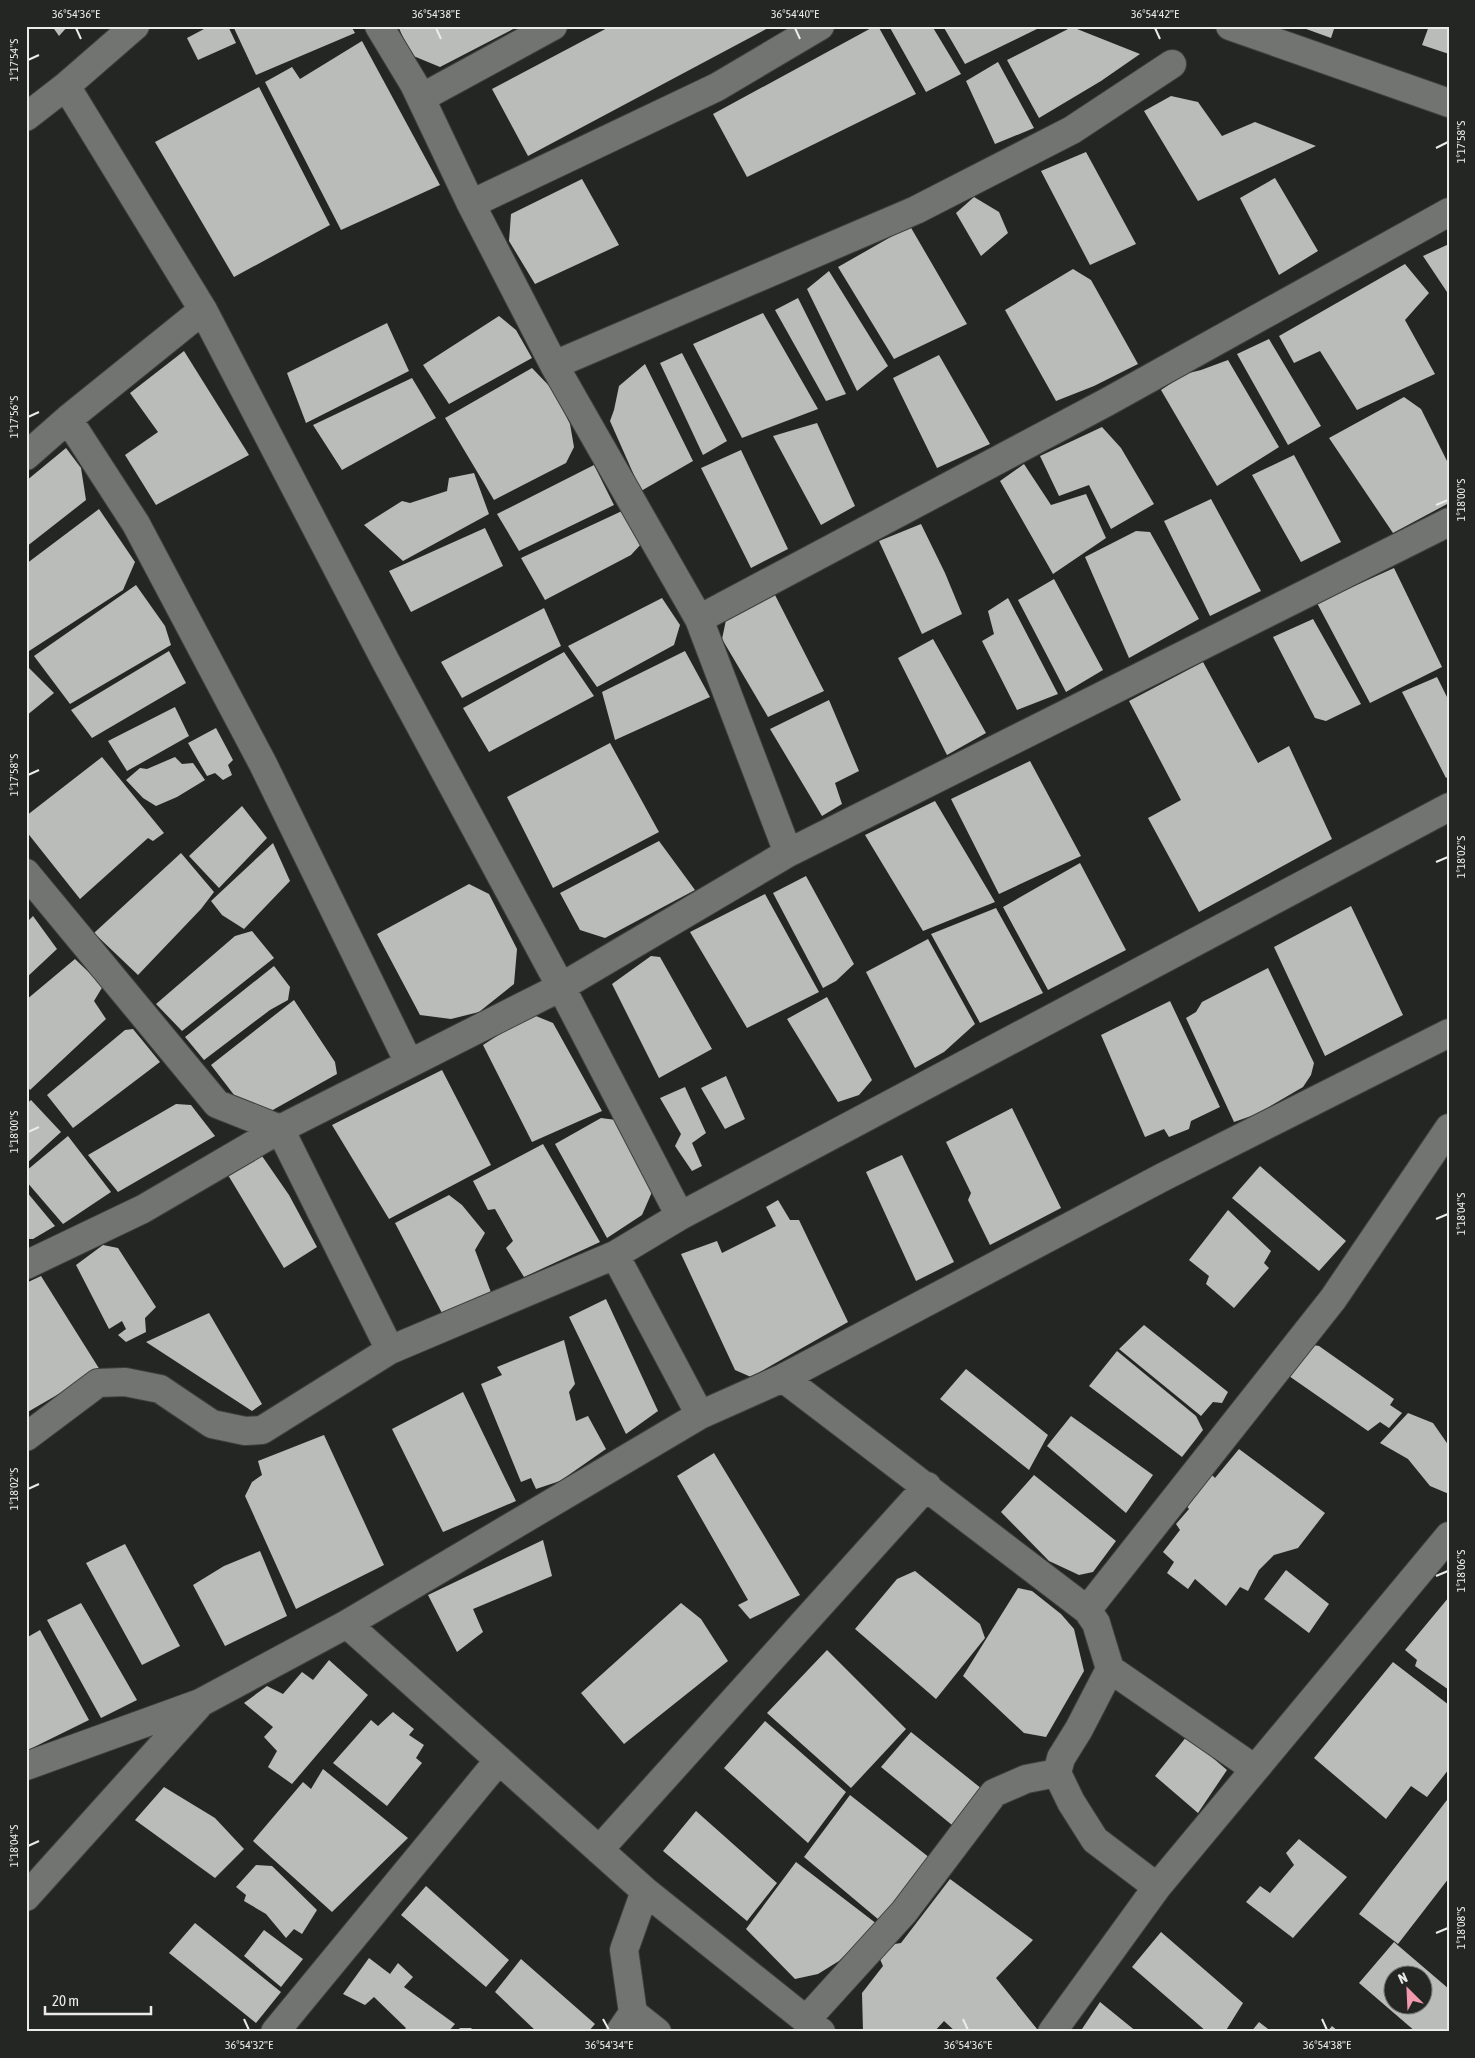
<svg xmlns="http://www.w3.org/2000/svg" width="1475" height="2058" font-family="'Asap Condensed',sans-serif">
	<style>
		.building { fill: #babcb9; fill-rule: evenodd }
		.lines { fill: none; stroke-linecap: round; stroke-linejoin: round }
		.minor-casing { stroke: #3f403e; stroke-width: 30 }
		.minor { stroke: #727471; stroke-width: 28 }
		.ticks { fill: none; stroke: #ebecea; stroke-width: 2 }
		.neatline { fill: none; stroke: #ebecea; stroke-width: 2 }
		.ticks-label { font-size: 12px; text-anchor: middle; fill: #ebecea }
	</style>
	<rect width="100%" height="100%" fill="#242624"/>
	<!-- building -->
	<path class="building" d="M52,26H68L59,36Z
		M203,26H228L236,43L198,60L187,38L204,29Z
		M233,26H351L355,33L256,75Z
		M398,26H519L440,67L411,55Z
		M611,26H772L528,156L492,89Z
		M875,26H878L916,94L747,177L713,114Z
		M889,26H932L961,74L926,92Z
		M943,26H1043L965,64Z
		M1298,26H1335L1331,38Z
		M1429,26H1449V54L1422,45Z
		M1072,27L1140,54L1101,81L1039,118L1007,60Z
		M362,41L440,185L341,230L265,82L292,67L300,79Z
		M998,62L1034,128L995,144L966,81Z
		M259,87L330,225L234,277L155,142Z
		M1171,96L1198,102L1222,136L1255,122L1316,146L1198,201L1144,111Z
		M1086,152L1136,244L1090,265L1041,171Z
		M1275,178L1318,251L1279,275L1240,198Z
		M582,179L619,245L535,284L509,241L511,214Z
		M974,197L999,212L1008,233L981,256L956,213Z
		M910,226L967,324L894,359L838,267Z
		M1449,244V295L1423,256Z
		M1405,264L1429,293L1405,320L1435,374L1357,410L1320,351L1294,363L1279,336Z
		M1073,269L1091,280L1138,364L1094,386L1056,401L1005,310Z
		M829,271L888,366L857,391L807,289Z
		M798,298L846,394L826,401L775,310Z
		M763,313L818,409L742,438L693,344Z
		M499,316L516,330L532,358L449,404L423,365Z
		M387,323L409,371L306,423L287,373Z
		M1269,339L1321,426L1288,445L1237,354Z
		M184,351L249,455L156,505L125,455L158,432L130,393Z
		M682,353L727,441L703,455L660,363Z
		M939,355L990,444L937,468L893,378Z
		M1228,360L1279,447L1217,486L1161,390L1185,374L1201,370Z
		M645,364L693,461L641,491L610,421L614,410L619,386Z
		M532,368L554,391L570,424L574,447L566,463L494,500L445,418Z
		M412,378L436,418L342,470L313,425Z
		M1404,397L1421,409L1449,465V503L1393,533L1329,438Z
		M817,423L855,506L821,525L773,436Z
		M1102,427L1121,448L1154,504L1111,529L1089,485L1059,496L1040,456Z
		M66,448L81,468L86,500L26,547V481Z
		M741,450L788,549L751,568L701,468Z
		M1294,455L1341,542L1301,562L1252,475Z
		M1024,464L1051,505L1086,494L1106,538L1053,574L1000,481Z
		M594,465L614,505L519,551L497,514Z
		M474,473L489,514L403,561L364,525L402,501L410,503L447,491L449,478Z
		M1211,499L1261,591L1210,616L1164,521Z
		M99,509L135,562L123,590L26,653V564Z
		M622,511L642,543L631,555L545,600L521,558Z
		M921,524L945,573L962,614L922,634L879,541Z
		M485,528L503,566L411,612L389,571Z
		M1136,531L1150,532L1199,619L1129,658L1085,557Z
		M1394,568L1442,667L1370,703L1317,603Z
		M1054,579L1103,670L1066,692L1018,600Z
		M136,585L165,626L171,645L70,704L34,656Z
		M775,595L824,691L768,717L722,639L726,620Z
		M662,598L680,625L674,645L597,687L568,646Z
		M1008,598L1058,694L1017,710L982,641L994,634L988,611Z
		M544,608L561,646L462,698L441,662Z
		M1313,619L1361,704L1326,721L1315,718L1273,637Z
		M933,639L986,733L947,755L898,658Z
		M169,651L186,683L92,738L71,710Z
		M685,651L710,697L615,740L602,692Z
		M564,652L594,696L489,752L463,708Z
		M1203,662L1258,763L1289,746L1332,839L1199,912L1148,818L1181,800L1129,701Z
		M26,665L54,693L26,716Z
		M1437,677L1449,701V776L1446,778L1402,692Z
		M829,700L859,771L835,783L842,804L822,816L770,729Z
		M175,707L189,736L127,771L108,741Z
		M216,728L233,760L228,765L232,775L223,780L215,773L207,776L188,743Z
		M610,743L659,832L553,888L507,797Z
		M102,757L164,833L153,841L148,838L80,899L26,831V816Z
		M175,757L182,764L193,763L205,780L177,797L156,806L143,798L126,780L140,768L147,769Z
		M1030,761L1081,856L999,894L951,799Z
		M935,801L995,902L923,931L865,835Z
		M242,806L267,838L219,888L189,856Z
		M659,841L695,890L605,938L580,930L560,893Z
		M273,843L290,881L244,929L222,915L211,901Z
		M181,853L214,892L201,909L138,975L94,933Z
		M1080,863L1126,950L1048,990L1003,907Z
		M806,876L854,964L836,981L823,988L773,893Z
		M469,884L489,894L517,949L514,984L479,1012L451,1019L420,1015L377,934Z
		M765,894L819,992L747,1028L690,932Z
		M1351,906L1403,1015L1325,1056L1274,947Z
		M996,908L1043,993L980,1023L931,934Z
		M33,916L57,949L26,978V923Z
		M252,931L274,958L182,1031L156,1004L235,936Z
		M928,939L975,1024L944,1052L915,1068L866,972Z
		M651,956L660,957L712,1049L659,1078L612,984Z
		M75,959L103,986L94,1001L106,1019L30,1090L26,1085V1000Z
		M274,966L290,987L288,1000L270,1010L204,1060L185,1037Z
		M1268,968L1314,1063L1311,1075L1303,1087L1257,1114L1234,1122L1186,1018L1196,1012L1202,1002Z
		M827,997L872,1080L859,1095L838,1102L787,1019Z
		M294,1000L335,1062L337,1074L271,1111L241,1104L211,1065Z
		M1170,1001L1220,1107L1191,1121L1189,1129L1169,1137L1164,1129L1145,1137L1101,1035Z
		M531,1014L553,1023L602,1111L532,1142L483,1045Z
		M133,1029L160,1062L73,1128L47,1095L125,1030Z
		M442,1070L491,1165L389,1219L332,1125Z
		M726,1076L745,1119L725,1129L701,1088Z
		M685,1087L706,1133L692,1143L702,1166L692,1171L675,1146L681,1134L660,1098Z
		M31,1100L61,1132L26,1164V1104Z
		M176,1104L191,1105L215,1136L118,1192L88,1155Z
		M1012,1108L1061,1208L990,1245L968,1200L971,1193L946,1142Z
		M601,1118L616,1120L652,1192L642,1215L607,1238L555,1144Z
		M68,1136L111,1192L63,1224L26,1181V1171Z
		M543,1144L600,1242L524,1277L506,1248L513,1241L495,1209L488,1210L473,1181Z
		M902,1155L954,1262L916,1281L866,1172Z
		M262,1156L289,1195L317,1247L284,1268L228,1175Z
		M1260,1166L1346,1241L1319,1271L1232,1198Z
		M26,1191L55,1226L33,1239H26Z
		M449,1195L462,1205L485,1233L475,1250L492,1295L443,1315L395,1223Z
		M778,1200L790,1220H799L848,1322L751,1377L735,1370L681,1254L717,1241L722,1253L776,1226L766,1207Z
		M1228,1210L1271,1251L1264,1263L1269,1268L1234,1308L1206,1284L1209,1276L1189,1260Z
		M103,1245L118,1248L156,1307L145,1318L146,1332L126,1342L118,1335L126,1329L122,1321L109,1329L76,1265Z
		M41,1276L100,1370L26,1413V1283Z
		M606,1299L658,1411L626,1434L569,1317Z
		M209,1313L262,1404L252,1411L146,1342Z
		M1144,1325L1228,1392L1222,1403L1213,1402L1201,1416L1119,1349Z
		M564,1340L575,1384L569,1392L576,1421L588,1416L606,1449L560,1481L536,1489L531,1478L521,1482L481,1384L502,1375L497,1367Z
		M1313,1345L1319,1346L1394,1399L1390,1405L1402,1413L1389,1428L1380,1422L1368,1431L1289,1376Z
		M1117,1351L1196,1416L1203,1430L1182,1457L1089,1386Z
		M966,1369L1048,1435L1029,1470L940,1399Z
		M463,1392L516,1501L443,1532L392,1429Z
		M1408,1413L1433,1423L1449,1446V1494L1430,1486L1408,1459L1380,1443Z
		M1071,1416L1153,1475L1126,1513L1047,1446Z
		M324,1435L384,1565L296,1609L245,1496L252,1482L262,1475L258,1461Z
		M1239,1449L1325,1513L1298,1548L1274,1555L1259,1570L1248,1591L1240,1587L1226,1606L1195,1579L1188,1589L1167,1573L1174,1562L1163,1552L1180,1530L1176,1524L1189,1509L1185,1504L1211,1474L1215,1478Z
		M714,1453L800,1595L750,1619L738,1605L748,1600L677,1476Z
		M1034,1475L1116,1541L1093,1572L1079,1575L1049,1561L1001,1512Z
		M543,1540L552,1576L473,1609L483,1632L457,1652L428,1595Z
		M125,1544L180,1646L142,1665L86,1563Z
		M260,1551L287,1616L225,1646L193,1585L224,1566Z
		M1286,1570L1329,1604L1309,1633L1264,1599Z
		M915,1571L980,1624L985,1638L936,1699L855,1629L897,1579Z
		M1018,1588L1032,1591L1061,1614L1074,1629L1084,1671L1046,1737L1024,1733L963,1676Z
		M1449,1597V1690L1415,1666L1417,1660L1405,1650Z
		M81,1603L137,1700L101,1718L47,1620Z
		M681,1603L701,1619L728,1661L624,1744L581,1693Z
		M40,1630L89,1720L26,1751V1638Z
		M827,1650L906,1729L851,1788L767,1713Z
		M329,1660L368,1695L292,1784L268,1767L277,1751L264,1737L273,1727L244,1703L267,1686L283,1694L302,1672L313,1680Z
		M1393,1662L1449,1705V1769L1427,1797L1411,1786L1386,1819L1314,1758Z
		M393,1712L414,1729L409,1735L424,1745L416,1758L422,1763L387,1806L333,1763L371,1720L378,1726Z
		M765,1721L846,1792L808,1843L724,1768Z
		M911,1732L982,1789L952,1825L881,1767Z
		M1187,1736L1227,1770L1198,1813L1155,1776Z
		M323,1769L408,1838L332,1912L253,1841L303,1782L311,1789Z
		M164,1787L215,1818L244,1849L215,1878L135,1820Z
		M850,1795L935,1862L885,1925L804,1857Z
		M1447,1800L1449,1801V1878L1398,1944L1359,1914Z
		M696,1811L777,1883L747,1921L663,1851Z
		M1299,1839L1347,1877L1293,1938L1246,1902L1260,1886L1270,1893L1294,1865L1286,1853Z
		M796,1862L877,1924L839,1961L818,1974L795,1979L746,1929Z
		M256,1865L272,1866L317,1910L302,1934L294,1929L286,1938L266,1914L244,1901L246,1895L236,1887Z
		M950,1879L1033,1940L996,1978L1037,2029L1035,2032H956L944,2021L934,2032H863L862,1993L883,1966L879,1957L889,1945L901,1943Z
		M426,1886L509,1960L486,1987L401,1915Z
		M195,1923L281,1992L256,2023L169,1953Z
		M264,1930L303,1959L281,1987L244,1956Z
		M1161,1932L1243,2003L1225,2032H1207L1132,1967Z
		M1394,1942L1449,1989V2032H1416L1359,1983ZM1392,1976H1422V2006H1392Z
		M369,1958L390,1974L398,1963L413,1977L404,1987L455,2024L448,2032H402L406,2028L374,1997L365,2005L343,1994Z
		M521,1959L595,2024L588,2032H537L495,1992Z
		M1100,2002L1137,2032H1080Z
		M1259,2022L1272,2032H1251Z
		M1332,2026L1339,2032H1327Z
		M460,2028H471L475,2032H456Z"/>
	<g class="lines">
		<!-- minor casing -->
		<g class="minor-casing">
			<path id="minor" d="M379,26L414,84L471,204L554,365L699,619L788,853
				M1230,26L1449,103
				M66,86L203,310L386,662L561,987L680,1216
				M421,98L553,26
				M26,117L66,86L135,26
				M471,204L717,87L820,26
				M554,365L916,210L1072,130L1172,64
				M68,419L136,524L263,764L409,1063
				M26,456L68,419L203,310
				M699,619L1107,402L1449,212
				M26,873L217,1104L280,1129L390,1350
				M615,1255L700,1415
				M26,1265L143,1209L280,1129L561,987L788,853L1449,522
				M783,1378L1087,1610L1096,1623L1110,1669L1079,1729L1061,1758L1057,1773L1071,1802L1095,1840L1157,1887
				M26,1437L98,1383L125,1382L160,1389L212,1424L245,1431L262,1430L390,1350L615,1255L680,1216L1449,807
				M1087,1610L1333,1299L1449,1128
				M347,1624L645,1891L821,2032
				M1110,1669L1255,1769
				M26,1766L200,1703L347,1624L700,1415L783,1378L1163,1177L1449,1033
				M599,1850L927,1486
				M26,1897L198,1706
				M633,2013L657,2032
				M806,2020L904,1912L994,1793L1026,1779L1057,1773
				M275,2032L499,1760
				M620,2032L633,2013L624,1950L645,1891
				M1052,2032L1157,1887L1449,1536"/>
		</g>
		<!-- minor -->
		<use href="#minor" class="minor"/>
	</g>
	<!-- ticks -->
	<path class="ticks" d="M76,28L81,39M436,28L441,39M795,28L800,39M1155,28L1160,39M28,60L39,55M1436,148L1448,142M28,417L39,412M1436,505L1448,500M28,775L39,770M1436,862L1448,857M28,1132L39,1127M1436,1219L1448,1214M28,1489L39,1484M1436,1576L1448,1571M28,1846L39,1841M1436,1933L1448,1928M244,2019L249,2030M603,2019L609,2030M963,2019L968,2030M1322,2019L1327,2030"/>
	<!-- border -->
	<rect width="1475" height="2058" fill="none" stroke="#242624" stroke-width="55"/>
	<!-- north arrow -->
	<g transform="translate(1408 1990) rotate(336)"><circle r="24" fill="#242624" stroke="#747573"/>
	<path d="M0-4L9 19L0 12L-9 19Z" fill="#f29aad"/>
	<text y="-8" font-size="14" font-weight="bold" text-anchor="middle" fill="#ebecea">N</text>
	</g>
	<!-- scale -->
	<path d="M45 2006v8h106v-8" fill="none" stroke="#ebecea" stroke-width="2.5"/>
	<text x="52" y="2006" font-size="15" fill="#ebecea" stroke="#242624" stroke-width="4" paint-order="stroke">20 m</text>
	<rect x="28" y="28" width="1420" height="2002" class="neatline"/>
	<g class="ticks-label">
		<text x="76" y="18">36°54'36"E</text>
		<text x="436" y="18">36°54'38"E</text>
		<text x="795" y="18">36°54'40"E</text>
		<text x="1155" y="18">36°54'42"E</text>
		<text transform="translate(14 60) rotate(-90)" y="4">1°17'54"S</text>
		<text transform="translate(1461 142) rotate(-90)" y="4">1°17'58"S</text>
		<text transform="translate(14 417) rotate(-90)" y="4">1°17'56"S</text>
		<text transform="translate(1461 500) rotate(-90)" y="4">1°18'00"S</text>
		<text transform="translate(14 775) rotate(-90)" y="4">1°17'58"S</text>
		<text transform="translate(1461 857) rotate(-90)" y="4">1°18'02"S</text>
		<text transform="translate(14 1132) rotate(-90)" y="4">1°18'00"S</text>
		<text transform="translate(1461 1214) rotate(-90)" y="4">1°18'04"S</text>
		<text transform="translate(14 1489) rotate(-90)" y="4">1°18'02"S</text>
		<text transform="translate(1461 1571) rotate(-90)" y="4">1°18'06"S</text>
		<text transform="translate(14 1846) rotate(-90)" y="4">1°18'04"S</text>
		<text transform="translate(1461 1928) rotate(-90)" y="4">1°18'08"S</text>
		<text x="249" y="2049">36°54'32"E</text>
		<text x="609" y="2049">36°54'34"E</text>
		<text x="968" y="2049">36°54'36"E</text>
		<text x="1327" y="2049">36°54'38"E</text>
	</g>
</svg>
